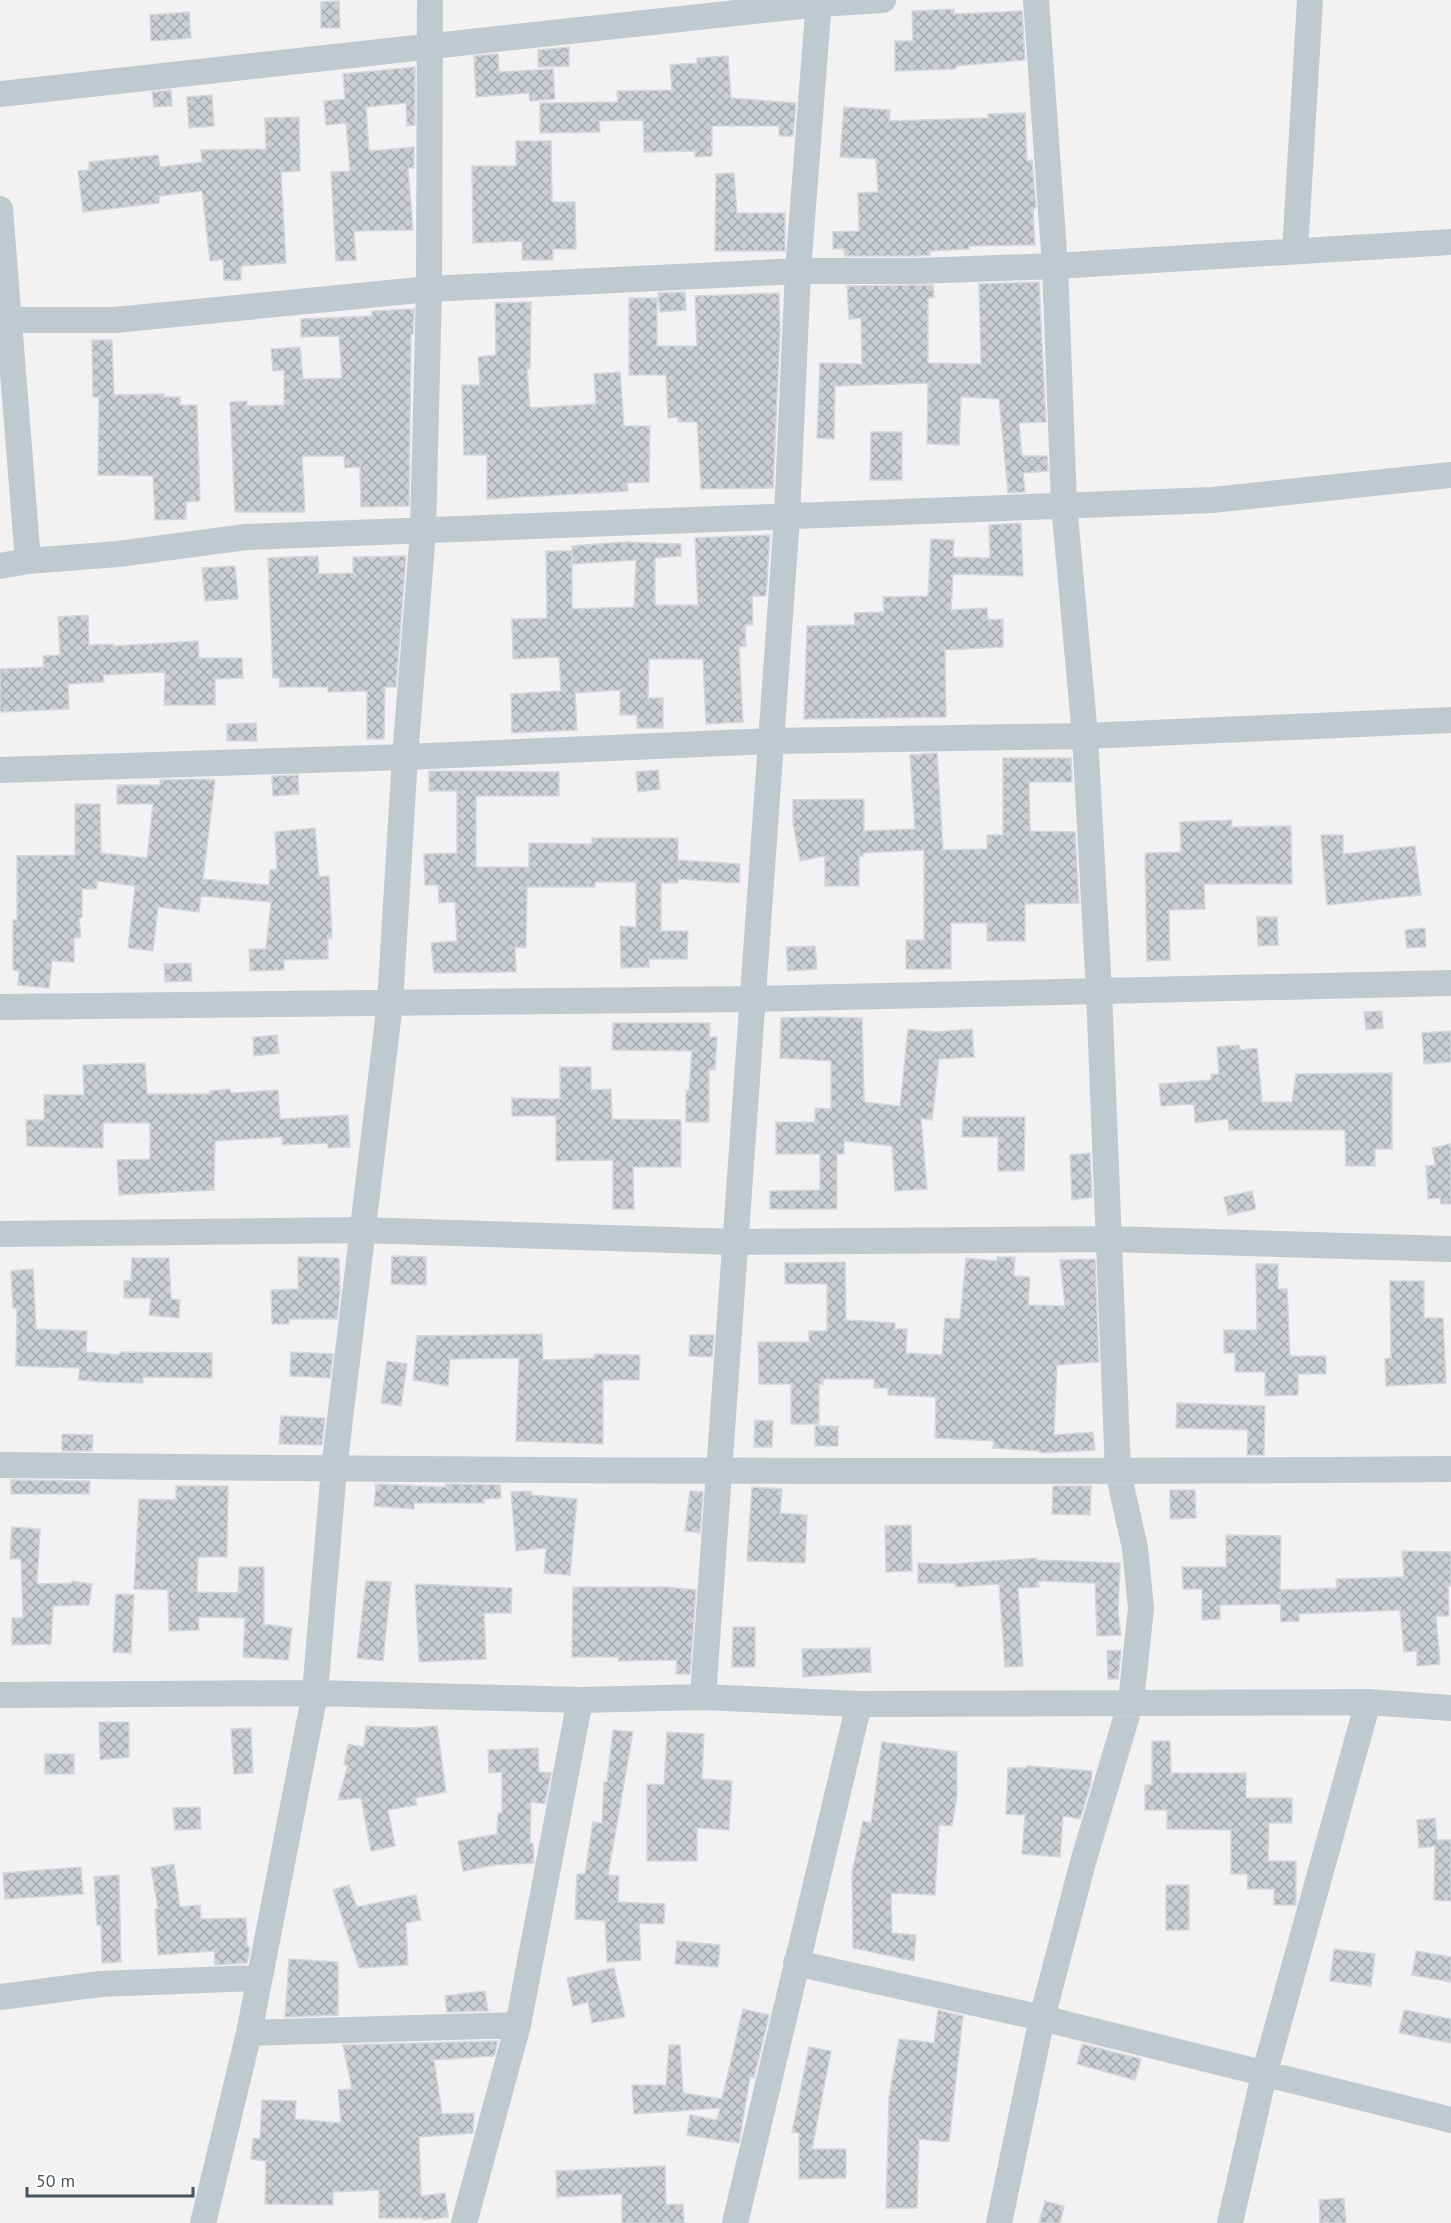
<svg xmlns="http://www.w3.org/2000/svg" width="1451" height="2223" font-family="'PT Sans',sans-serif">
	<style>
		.building { fill: url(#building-cross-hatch); stroke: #d5d7dc; stroke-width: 1.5 }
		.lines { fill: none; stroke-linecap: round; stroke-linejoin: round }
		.street { stroke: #bec9d0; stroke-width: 26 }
	</style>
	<defs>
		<pattern id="building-cross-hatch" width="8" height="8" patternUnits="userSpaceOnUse" patternTransform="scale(1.5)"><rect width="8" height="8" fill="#cbced3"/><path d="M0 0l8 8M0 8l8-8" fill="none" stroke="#a7aaae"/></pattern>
	</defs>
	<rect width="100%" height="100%" fill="#f3f1f1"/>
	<!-- building -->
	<path class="building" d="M339,1L340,28H321V2Z
		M954,9V14L1022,11L1025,60L956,66V69L895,71V41H913L912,11Z
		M189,12L191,38L151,41L150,15Z
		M569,47V66L538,67V50Z
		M498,54L499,72L553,69L555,99L530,101L529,93L476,97L474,56Z
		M728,56L731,98L796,103L793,136H779V126H712V156L695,157V151L644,152L643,120L599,121L600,132L540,133V103L618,102L617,91L672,90L670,65L697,63V58Z
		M415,67V125L407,126L406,103L366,107L369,151L414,147V168H408L413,230L354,231L356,260L336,261L331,172L350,171L346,123L326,125L324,101L345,99L343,74Z
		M171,90L172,106L154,107L152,92Z
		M212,95L214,126L189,128L187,97Z
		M844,107L890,110L889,121L988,118V114L1025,113L1027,161L1032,160L1036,208L1033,209L1035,245L969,246V249L930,251V255L916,256H845L844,249H833V232L859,231L858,193L878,192L876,159L840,157Z
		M299,117L300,171L281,172L286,263L241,266V280H224L223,259L210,261L202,191L159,196V203L83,212L78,171L89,170V162L158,155L160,167L202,162L201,150L266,149L265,118Z
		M516,141H551L552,202H575L576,249H553V260H522V241L473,243L472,166H516Z
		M734,173L737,213H785V251H715L716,174Z
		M1039,282L1046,422L1019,423L1022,456H1047L1048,471L1023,473L1025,492L1008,493L999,399L961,397L959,445L927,444L928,383L835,386L834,439L817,438L820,363L862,364L861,318L849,319L847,286L933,285L934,297L928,298V363L981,364L979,284Z
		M685,292L686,310L660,312L658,293Z
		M779,293L780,331L773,488L701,489L697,422H678V417L668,418L666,375H629V298H657V346H697L695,296Z
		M531,302L530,369H527L530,408L596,404L594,374L620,372L624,426H650L649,482L627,483L628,491L487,499V455H464L462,385H480L478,357L496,355L495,303Z
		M414,309L413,334H411L409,506L361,507L360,467L345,468L344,456H302L305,512H235L230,402L247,401V406L284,405V370L273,371L271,349L300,347L303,379L342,378L339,336L301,337V319L372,316V311Z
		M92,340H112L114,395L164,394V397H180V405H197L200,501L186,502V519L155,520L153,476L98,475L99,397H93Z
		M871,432H902V480H870Z
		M1021,523L1023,576L953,574L951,610L987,608L988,620L1003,619V647L945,650L946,717L804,719L807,626L855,625L854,613L884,612L883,597L928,596L931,539L954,540L953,557L990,558L989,525Z
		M770,535L766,596H752L753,625H745L746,646L739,647L743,722L706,724L703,659H649L648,698H663V728H637V715H620V690L575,693L577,730L512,733L511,694L561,691L559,657L513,659L512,619L547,618L546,551H572V609L634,607L636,560L573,564L572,546L624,542L681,544V556L655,558V605H698L695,538Z
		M318,556L319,574L353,573V557L406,556L396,687H385L384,739H367V691L328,692V687H279L280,678H273L268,558Z
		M235,566L238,599L205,601L202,568Z
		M88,615L89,645L113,644V646L198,641L199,658H242L243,678L215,679V705H164L165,672L103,675L104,682L68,684L69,709L0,712V669L44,667L43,656L60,655L58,617Z
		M256,723L257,741H227V724Z
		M937,753L943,850L987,849V835H1003V758H1071L1072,782H1029L1030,831L1075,832L1079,903L1025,904V941H987V923H951V969H906V940H924V850L863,853V856H859V886H825V856L800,861L793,823V800L864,799V831L915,829L910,755Z
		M658,770L660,789L638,792L636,772Z
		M429,771L559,772V796H476V867H529V843L592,844V838H678V860L740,864L739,883L678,879V883H661V931H688L687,959H649V967L621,968L620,926L636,927V882H595V887H527L526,948L515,947L516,972L434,973L431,943L457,941L455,902L439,903L438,885H425L424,854L457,853V791H429Z
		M298,775L299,794L273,796L272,776Z
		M202,779L215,780L203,879L269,885L270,870H277L275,832L315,828L319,877L329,876L332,938H328V959L284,960V970L250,971L249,949H266L271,902L201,896L199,912L158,907L153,951L128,948L135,886L97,881V889H82V918H79L81,937L74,938V962L52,961L49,988L18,985L19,971L13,970V920H17V856L75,855V804H100L101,853L147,858L153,804H117V785H160V780Z
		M1232,820L1231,827L1291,826L1292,884H1204L1205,909L1169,910L1170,960L1147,961L1145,853L1181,852L1180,822Z
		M1321,835H1343V854L1415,846L1421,895L1327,905Z
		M1257,917H1277L1278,945L1258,946Z
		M1425,928L1426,947L1407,948L1405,930Z
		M815,946L817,969L788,971L786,947Z
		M191,963L192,981L165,982L164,964Z
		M1382,1011L1383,1028L1366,1030L1364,1012Z
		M821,1017L862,1018L864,1102L900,1106L908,1029L936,1032L972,1029L974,1057L939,1059L932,1120L921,1118L927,1189L895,1191L892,1146L844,1141V1154H837V1209H770V1191L820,1190V1154H776V1122H815V1108L831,1109V1061L780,1058L781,1018Z
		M613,1023H710L709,1037H717L715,1070L709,1069V1122H686V1090H689L692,1051L612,1050Z
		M1451,1031V1062L1424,1064L1422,1033Z
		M277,1035L279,1053L254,1056L253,1037Z
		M1239,1045L1240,1050L1257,1048L1262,1102H1292L1296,1074L1392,1073V1149H1375V1166H1346L1345,1130H1229L1228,1119L1195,1123L1194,1104L1161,1106L1159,1084L1211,1080V1074H1219L1217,1047Z
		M145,1063L147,1094H210V1091L230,1089L231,1093L278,1090L280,1119L348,1115L350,1147L328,1148V1143L282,1145V1137L215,1141L214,1190L119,1195L117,1160L150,1159V1123H103V1148L27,1146L26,1120H44V1095H84L83,1065Z
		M560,1067H591V1090L611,1089L612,1119L681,1120V1167H633L634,1209H613V1160L556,1161V1116H512V1098L560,1099Z
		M963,1117H1025L1024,1171H998V1137H962Z
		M1451,1144V1204H1441L1440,1198L1428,1199L1426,1166L1435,1165L1432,1148Z
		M1090,1153L1092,1197L1072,1200L1070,1155Z
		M1252,1191L1256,1209L1228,1215L1224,1197Z
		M392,1256L426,1257V1285L391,1284Z
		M298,1257L339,1258L340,1292L337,1319H289V1324H272L271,1290L298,1289Z
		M997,1257H1015L1014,1276L1030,1277L1028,1305L1065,1306L1060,1260L1095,1259L1099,1362L1057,1365L1054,1435L1093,1432L1095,1450L1040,1453L1039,1451L993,1448L994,1441L935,1438L936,1397L888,1395V1388H874V1379H823V1384H819V1424H791V1384H759L758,1342H809V1331H827V1284H785V1263L845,1262L846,1320L895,1323V1329H907L906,1353L942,1355L945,1318L960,1319L966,1258L997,1261Z
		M132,1258H169L171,1299L180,1300L179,1318L149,1315L151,1298H124V1281H131Z
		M1256,1264H1278V1289H1287L1290,1356H1326V1374H1298V1395L1265,1396V1372H1235V1353H1224V1330H1257Z
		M33,1269L36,1329L87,1331L86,1352L120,1355V1352L212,1353V1378L143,1377V1383L105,1382L78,1380L80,1368L16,1366L17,1308H13L11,1271Z
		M1390,1281H1424V1318H1443L1446,1383L1386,1386L1385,1359L1391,1358Z
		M542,1334L543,1360L594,1358V1354L640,1355L639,1380H603V1444L516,1441L519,1358L450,1359L448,1386L413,1380L417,1336Z
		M690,1335H714L712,1357L689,1356Z
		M291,1352L333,1354L330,1378L290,1376Z
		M387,1361L407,1364L401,1406L381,1403Z
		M1177,1403L1265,1406L1264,1455H1247L1248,1430L1176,1428Z
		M281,1416L325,1418L322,1445L279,1444Z
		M755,1420L773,1421L772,1447H754Z
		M815,1426H838V1446H815Z
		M62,1434L93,1435L92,1451H62Z
		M11,1480L90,1481L89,1494H11Z
		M376,1484L446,1487V1484L500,1485L501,1498L484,1499V1503H414V1509L374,1506Z
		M176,1486H228L227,1557H198L197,1592L238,1593L239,1567H264V1624L292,1628L288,1660L243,1657L245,1618L198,1617L199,1630L169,1631L168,1590L134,1589L139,1499L176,1500Z
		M1053,1486H1091L1090,1515L1052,1514Z
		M752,1487L782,1489L780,1513L807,1515L805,1563L747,1561Z
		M1170,1490H1195L1196,1518L1170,1519Z
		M531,1491L532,1495L577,1499L570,1575L544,1573L546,1548L516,1551L511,1492Z
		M690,1491L703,1492L700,1533L685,1531Z
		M911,1525L912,1571L886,1572L885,1526Z
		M12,1527L40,1529L37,1584L72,1583V1581L92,1584L89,1605L53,1606L51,1644L12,1645V1618H23L21,1559H10Z
		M1226,1535L1281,1536L1280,1590L1337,1588L1336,1579L1404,1577L1402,1551L1451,1552V1586H1448L1449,1616H1436L1440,1664L1417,1666V1651L1404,1652L1400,1610L1299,1614V1621L1281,1622L1280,1592V1604L1220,1605V1619L1202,1620V1589H1183L1182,1567H1226Z
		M1037,1558V1560L1120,1563L1118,1613L1121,1635L1097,1636L1095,1583L1038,1581L1039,1587L1018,1588L1023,1666L1005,1667L999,1584L956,1587L955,1583H918V1563L950,1564Z
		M366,1581L391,1582L383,1661L357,1658Z
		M415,1584L512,1588L511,1613H484L486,1659L419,1662Z
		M573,1587H666L696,1590L690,1674H676L677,1660L618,1661V1657H572Z
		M116,1594L134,1595L131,1653L113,1652Z
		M733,1627H755V1667H732Z
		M870,1648L871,1672L803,1677L802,1649Z
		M1121,1650L1118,1679H1108L1107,1651Z
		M99,1722H129V1757L100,1760Z
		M366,1726L412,1728L437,1726L446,1792L415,1798L417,1805L388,1810L395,1846L371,1851L361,1798L338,1800L348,1765H344L348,1744L364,1747Z
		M251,1728L253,1773L234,1774L231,1729Z
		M613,1730L633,1732L608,1875L619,1876L618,1902L665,1904L664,1924L639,1923L641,1960L607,1962L605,1921L575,1919L577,1874H585L593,1822L602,1823L604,1782H607Z
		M667,1732L704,1734L702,1779L732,1781L729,1830L697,1828V1861H647V1784L664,1785Z
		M1152,1741H1170L1171,1773H1246V1798H1292V1823H1269L1268,1861H1296V1905H1274V1889H1247L1248,1874H1231V1830L1167,1829V1810H1145V1785H1152Z
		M882,1742L957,1752V1796L952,1826L939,1825L935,1895L891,1893L892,1933L916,1935L914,1961L853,1948L852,1873L863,1821L871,1823Z
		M538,1748L539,1772L551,1773L545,1804L531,1802L530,1843H533L534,1863L494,1865L463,1871L458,1841L497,1834L498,1813H502V1772L489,1773L488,1750Z
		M45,1754H74V1774H45Z
		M1027,1766L1092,1771L1091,1783L1080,1819L1063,1816L1060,1857L1022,1854L1025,1815L1006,1814L1008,1768H1027Z
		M200,1807L201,1829L175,1830L173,1808Z
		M1435,1818L1437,1840H1451V1901L1434,1900L1435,1846L1419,1848L1417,1820Z
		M174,1864L180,1907L200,1905L201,1919L246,1918L247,1946L250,1948L247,1963L215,1965L214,1951L158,1955L155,1909L158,1908L151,1868Z
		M81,1867L83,1894L5,1899L3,1873Z
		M119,1875L121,1962L102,1963L101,1925H97L94,1877Z
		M349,1885L357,1907L416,1895L421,1920L406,1923L408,1965L359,1968L333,1890Z
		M1166,1885H1189V1930H1166Z
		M677,1941L720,1945L718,1967L675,1964Z
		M1334,1949L1375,1954L1371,1986L1330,1981Z
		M1416,1951L1451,1957V1982L1412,1975Z
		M289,1959L338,1962V2015L285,2017Z
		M614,1968L625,2017L592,2023L588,2002L573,2006L567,1978Z
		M485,1991L488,2011L447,2012L445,1996Z
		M743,2009L769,2015L754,2078L750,2077L739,2143L687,2135L690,2115L717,2120L720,2108L634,2114L632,2085H666L669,2045H680L683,2093L722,2099Z
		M938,2010L963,2016L949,2142L919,2139L917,2208H886L889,2097L899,2039L934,2043Z
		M1404,2010L1451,2019V2043L1399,2033Z
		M498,2041L494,2056L434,2060L442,2114L474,2113L473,2133L419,2137L421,2196L445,2193L448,2217L423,2220V2218H379V2190L333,2192V2205L265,2204L266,2161L251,2159L253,2138L260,2139L262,2100L296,2101L295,2119L341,2123L338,2090L352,2089L343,2045Z
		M1082,2044L1141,2059L1135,2080L1077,2064Z
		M809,2047L831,2051L812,2149H846V2178L799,2179V2133L792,2132Z
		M665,2166L666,2205L683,2204L684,2223H622V2194L557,2197L556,2171Z
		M1344,2198L1346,2223H1320L1319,2200Z
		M1045,2201L1064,2206L1060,2223H1039Z"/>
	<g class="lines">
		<!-- street -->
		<path class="street" d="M0,94C273,62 546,34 819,4L883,0
			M0,209L28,561
			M1295,251L1310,0
			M0,320H115L429,289L798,271H916L1055,266L1451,242
			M0,566L28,561L118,554L246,537L1212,500L1451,475
			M0,770L405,757L771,741L1085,736L1451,720
			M0,1007L752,999L1451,983
			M0,1234L361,1230L735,1242L1109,1239L1451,1249
			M0,1465C484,1471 967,1473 1451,1469
			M0,1695L315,1693L580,1700L703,1697L859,1704L1368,1702L1451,1708
			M703,1697L787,517L798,271L819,0
			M796,1963L1042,2018L1451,2120
			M0,1997L100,1984L259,1978
			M249,2033L518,2025
			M203,2223L249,2033L315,1693L334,1469L390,1003L405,757L423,532L429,289L430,0
			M464,2223L518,2025L580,1700
			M735,2223L859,1704
			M999,2223L1042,2018L1083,1862L1131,1702L1141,1608L1135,1548L1118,1472L1099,991L1085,736L1064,504L1055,266L1036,0
			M1230,2223L1264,2075L1368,1702"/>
	</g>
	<!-- scale -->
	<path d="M27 2187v9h166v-9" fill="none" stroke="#48555f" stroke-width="3"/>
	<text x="36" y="2187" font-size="18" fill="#48555f" stroke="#ffffff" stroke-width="4.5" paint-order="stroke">50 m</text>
</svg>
